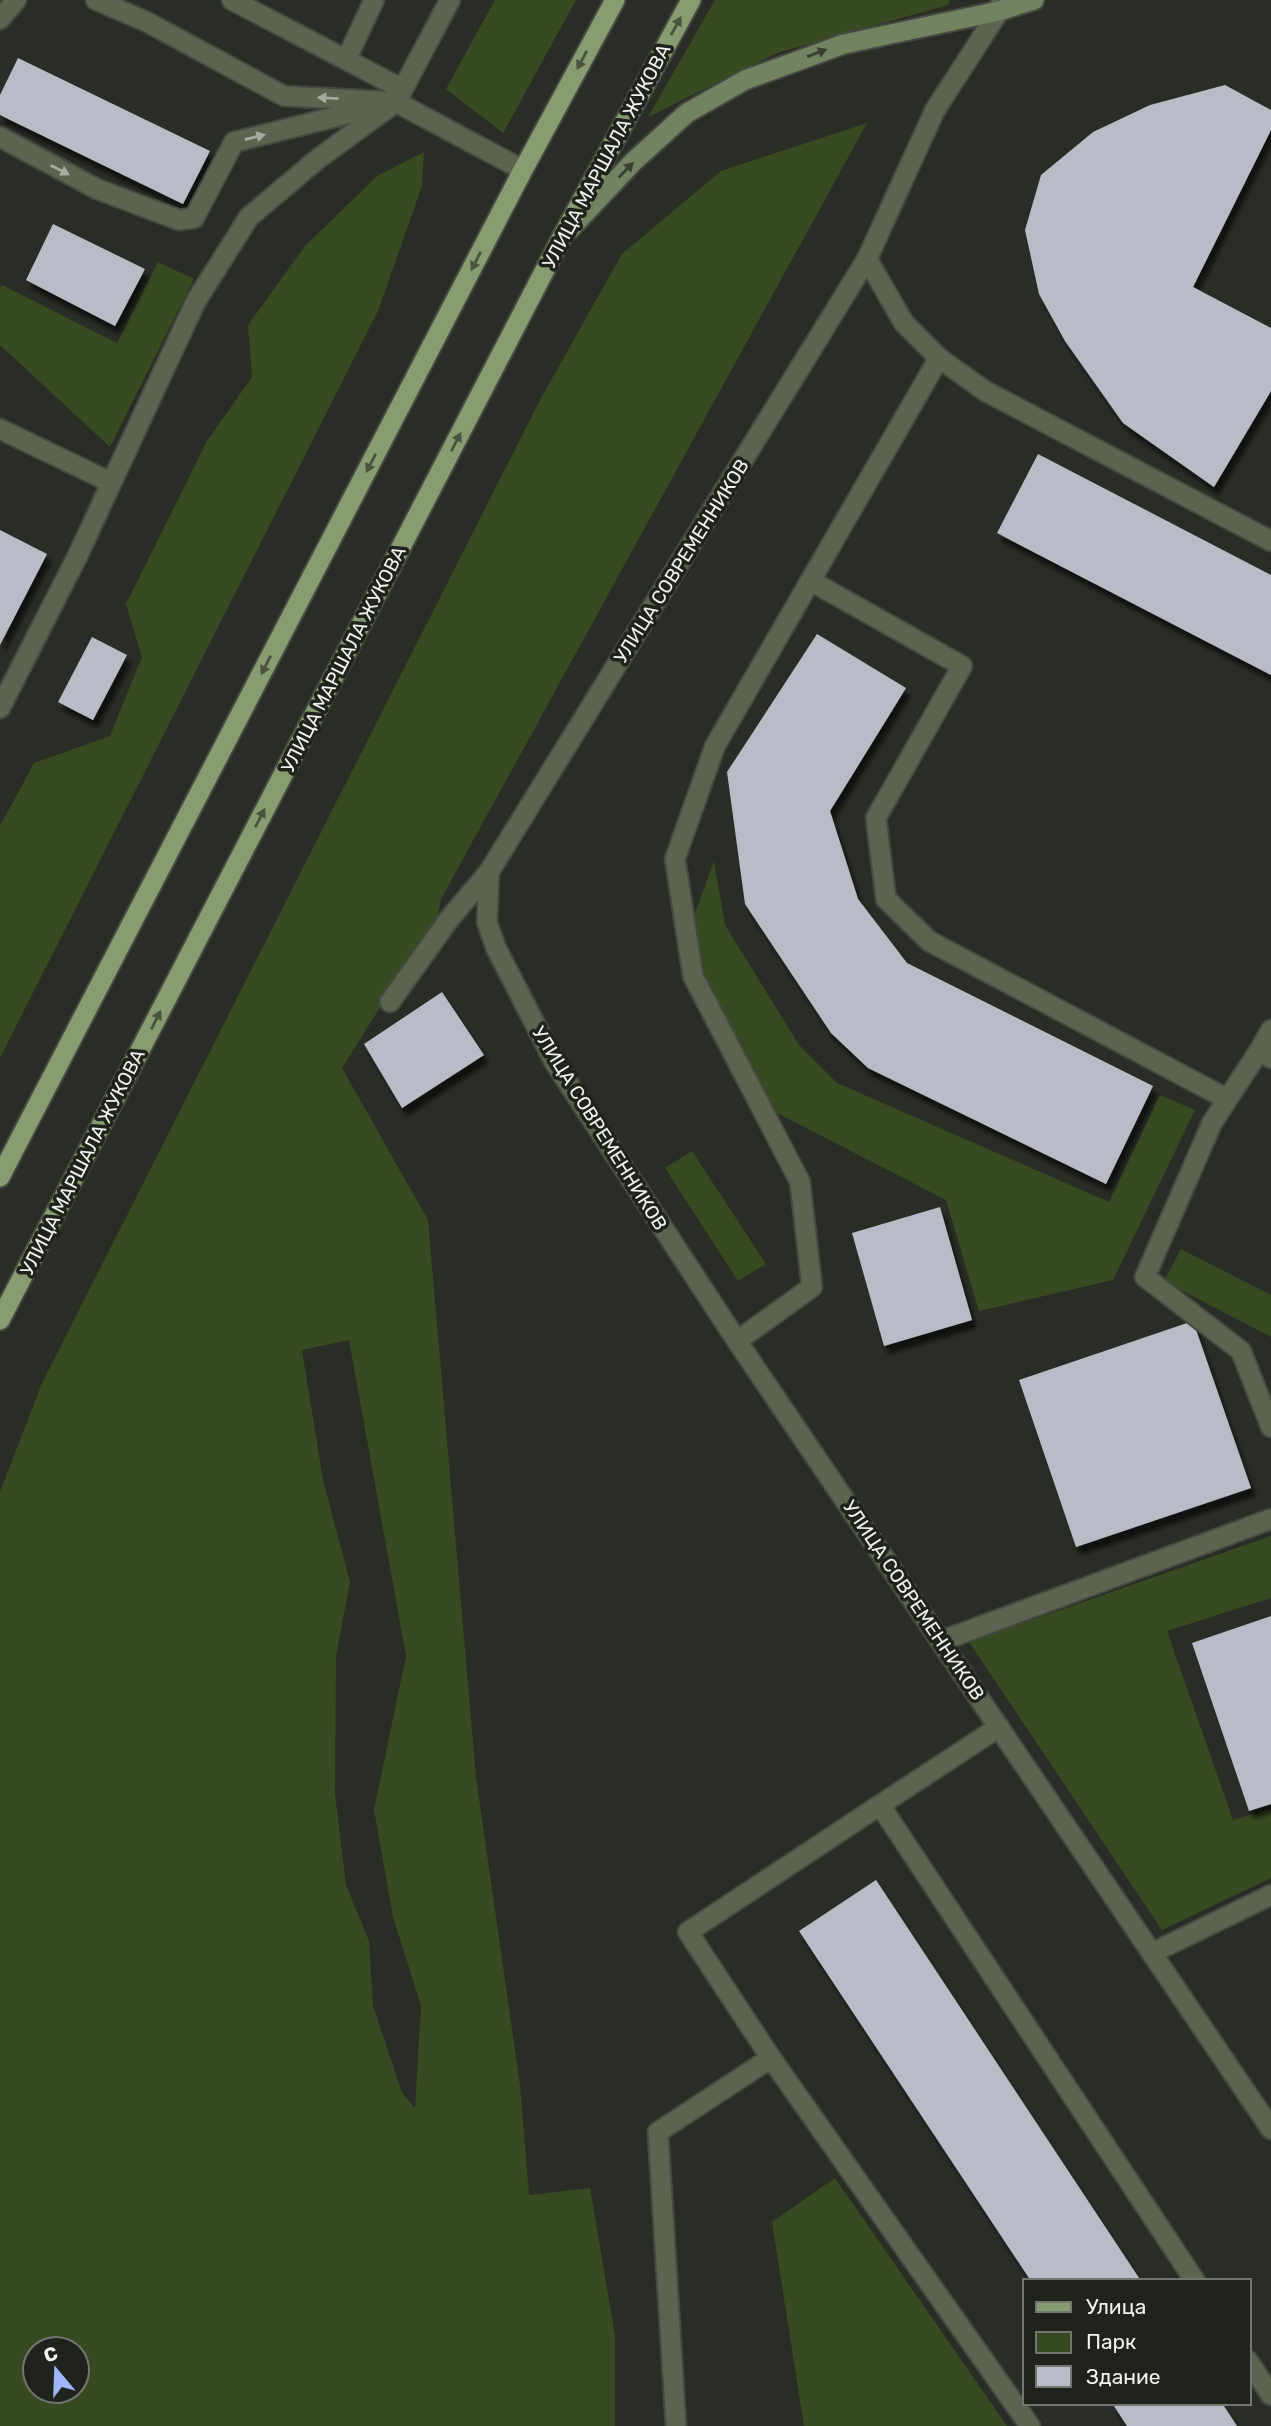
<svg xmlns="http://www.w3.org/2000/svg" width="1271" height="2426" font-family="Rubik,sans-serif">
	<style>
		.green { fill: #384a22; fill-rule: evenodd }
		.building { fill: #b9bcc6; filter: url(#shadow) }
		.lines { fill: none; stroke-linecap: round; stroke-linejoin: round }
		.service-casing { stroke: #454941; stroke-width: 23 }
		.minor-casing { stroke: #454941; stroke-width: 23 }
		.tertiary-casing { stroke: #454941; stroke-width: 23 }
		.secondary-casing { stroke: #454941; stroke-width: 23 }
		.primary-casing { stroke: #454941; stroke-width: 23 }
		.service { stroke: #5a644f; stroke-width: 19 }
		.minor { stroke: #5a644f; stroke-width: 19 }
		.tertiary { stroke: #5a644f; stroke-width: 19 }
		.secondary { stroke: #738362; stroke-width: 19 }
		.primary { stroke: #879c71; stroke-width: 19 }
		.oneway { fill: #49533e }
		.oneway2 { fill: #394031 }
		.oneway3 { fill: #a5ab9e }
		.labels { text-anchor: middle; stroke-width: 7; stroke-linejoin: round; paint-order: stroke }
		.street-label { font-size: 19px; fill: #f0f2ed; stroke: #20231c }
	</style>
	<defs>
		<filter id="shadow"><feDropShadow dx="4.5" dy="8" stdDeviation="2" flood-color="#0009"/></filter>
	</defs>
	<rect width="100%" height="100%" fill="#292d25"/>
	<!-- green -->
	<path class="green" d="M495,0H576L503,133L446,89Z
		M715,0H950L948,5L777,53L648,117Z
		M867,123L441,899L438,915L342,1068L428,1220L476,1777L520,2085L529,2195L590,2188L615,2335V2426H0V1492L42,1383L541,398L622,254L721,171ZM349,1340L406,1656L374,1810L393,1917L421,2006L415,2108L402,2093L373,2006L369,1941L346,1885L335,1794L336,1656L350,1582L323,1480L302,1350ZM35,2349H77V2391H35Z
		M424,152L422,186L378,311L0,1058V826L34,763L110,736L142,657L126,604L207,441L252,377L248,325L305,246L377,176Z
		M158,262L194,279L110,447L0,345V289L2,285L117,343Z
		M714,861L725,925L799,1045L837,1083L1109,1202L1160,1095L1195,1110L1113,1280L979,1311L946,1200L777,1113L704,975L694,916Z
		M692,1151L766,1264L738,1281L665,1168Z
		M1181,1249L1271,1295V1337L1164,1281Z
		M1271,1536V1598L1167,1631L1233,1820L1271,1809V1878L1162,1930L969,1642Z
		M835,2178L1007,2426H804L772,2222Z"/>
	<!-- building -->
	<path class="building" d="M18,58L210,151L183,204L0,115V95Z
		M1225,85L1271,110V130L1193,287L1271,328V391L1214,487L1123,423L1065,341L1039,294L1025,230L1041,175L1093,132L1150,105Z
		M53,224L145,269L115,326L26,280Z
		M1038,454L1271,575V675L997,533Z
		M0,530L47,554L0,645Z
		M817,634L906,688L830,811L858,899L907,963L1153,1086L1106,1184L868,1068L831,1033L745,904L727,772Z
		M92,637L127,655L93,720L58,702Z
		M442,992L484,1055L402,1108L364,1044Z
		M940,1207L972,1320L884,1346L852,1233Z
		M1193,1321L1251,1488L1076,1547L1019,1380Z
		M1271,1616V1804L1249,1811L1192,1643Z
		M876,1880L1141,2281H1031L799,1931Z
		M1112,2403H1222L1237,2426H1127Z"/>
	<g class="lines">
		<!-- service casing -->
		<g class="service-casing">
			<path id="service" d="M96,0L147,22L284,96L396,102L523,170
				M232,0L402,89
				M0,19L16,0
				M346,60L374,0
				M0,137L97,189L179,220L194,218L234,142L375,107
				M867,259L904,323L939,358L985,391L1271,541
				M0,429L110,482
				M811,581L962,666L876,818L886,899L929,941L1227,1099
				M0,708L77,557L196,301L249,217L319,158L396,102
				M390,1002L450,918L489,872
				M1259,1051L1271,1030
				M1271,1058L1259,1051L1212,1123L1145,1277L1241,1351L1271,1427
				M737,1341L812,1287L800,1182L693,976L675,859L715,746L939,358
				M941,1641L1271,1519
				M999,1727L880,1805L1195,2281
				M1152,1953L1271,1895
				M771,2058L1030,2426
				M1248,2361L1271,2395
				M676,2426L658,2132L771,2058L688,1932L880,1805"/>
		</g>
		<!-- minor casing -->
		<g class="minor-casing">
			<path id="minor" d="M396,102L450,0"/>
		</g>
		<!-- tertiary casing -->
		<g class="tertiary-casing">
			<path id="tertiary" d="M1002,0L999,11L935,110L867,259L489,872L487,922L496,948L555,1063L737,1341L1271,2129"/>
		</g>
		<!-- secondary casing -->
		<g class="secondary-casing">
			<path id="secondary" d="M570,229L633,162L687,113L745,80L844,44L999,11L1034,0"/>
		</g>
		<!-- primary casing -->
		<g class="primary-casing">
			<path id="primary" d="M0,1177L523,170L615,0
				M0,1320L562,237L691,0"/>
		</g>
		<!-- service -->
		<use href="#service" class="service"/>
		<!-- minor -->
		<use href="#minor" class="minor"/>
		<!-- tertiary -->
		<use href="#tertiary" class="tertiary"/>
		<!-- secondary -->
		<use href="#secondary" class="secondary"/>
		<!-- primary -->
		<use href="#primary" class="primary"/>
	</g>
	<!-- one-way arrows -->
	<defs><path id="oneway-solid" d="M-6-.8H1V-3.2L6.5 0L1 3.2V.8H-6Z" transform="scale(1.75)"/></defs>
	<g class="oneway">
		<use href="#oneway-solid" transform="translate(676 26) rotate(-61)"/>
		<use href="#oneway-solid" transform="translate(582 60) rotate(118)"/>
		<use href="#oneway-solid" transform="translate(476 261) rotate(117)"/>
		<use href="#oneway-solid" transform="translate(456 442) rotate(-63)"/>
		<use href="#oneway-solid" transform="translate(371 463) rotate(117)"/>
		<use href="#oneway-solid" transform="translate(266 665) rotate(117)"/>
		<use href="#oneway-solid" transform="translate(260 818) rotate(-63)"/>
		<use href="#oneway-solid" transform="translate(156 1020) rotate(-63)"/>
	</g>
	<g class="oneway2">
		<use href="#oneway-solid" transform="translate(817 53) rotate(-20)"/>
		<use href="#oneway-solid" transform="translate(626 170) rotate(-46)"/>
	</g>
	<g class="oneway3">
		<use href="#oneway-solid" transform="translate(328 98) rotate(-177)"/>
		<use href="#oneway-solid" transform="translate(255 137) rotate(-14)"/>
		<use href="#oneway-solid" transform="translate(60 170) rotate(27)"/>
	</g>
	<g class="labels">
		<!-- street labels -->
		<g class="street-label">
			<text transform="translate(606 156) rotate(-62)" y="7">УЛИЦА МАРШАЛА ЖУКОВА</text>
			<text transform="translate(681 561) rotate(-58)" y="7">УЛИЦА СОВРЕМЕННИКОВ</text>
			<text transform="translate(343 659) rotate(-63)" y="7">УЛИЦА МАРШАЛА ЖУКОВА</text>
			<text transform="translate(600 1128) rotate(58)" y="7">УЛИЦА СОВРЕМЕННИКОВ</text>
			<text transform="translate(82 1162) rotate(-63)" y="7">УЛИЦА МАРШАЛА ЖУКОВА</text>
			<text transform="translate(914 1600) rotate(56)" y="7">УЛИЦА СОВРЕМЕННИКОВ</text>
		</g>
	</g>
	<!-- legend -->
	<rect x="1023" y="2279" width="228" height="126" fill="#20231c" stroke="#737670" stroke-width="2"/>
	<rect x="1036" y="2302" width="35" height="10" fill="#879c71" stroke="#737670" stroke-width="2"/>
	<text x="1086" y="2314" font-size="21" fill="#f0f2ed">Улица</text>
	<rect x="1036" y="2332" width="35" height="21" fill="#384a22" stroke="#737670" stroke-width="2"/>
	<text x="1086" y="2349" font-size="21" fill="#f0f2ed">Парк</text>
	<rect x="1036" y="2366" width="35" height="21" fill="#b9bcc6" stroke="#737670" stroke-width="2"/>
	<text x="1086" y="2384" font-size="21" fill="#f0f2ed">Здание</text>
	<!-- north arrow -->
	<g transform="translate(56 2370) rotate(341)"><circle r="33" fill="#20231c" stroke="#737670" stroke-width="2"/>
	<path d="M0-5L12 26L0 18L-12 26Z" fill="#9eb4fd"/>
	<text y="-10" font-size="19" font-weight="bold" text-anchor="middle" fill="#f0f2ed">С</text>
	</g>
</svg>
